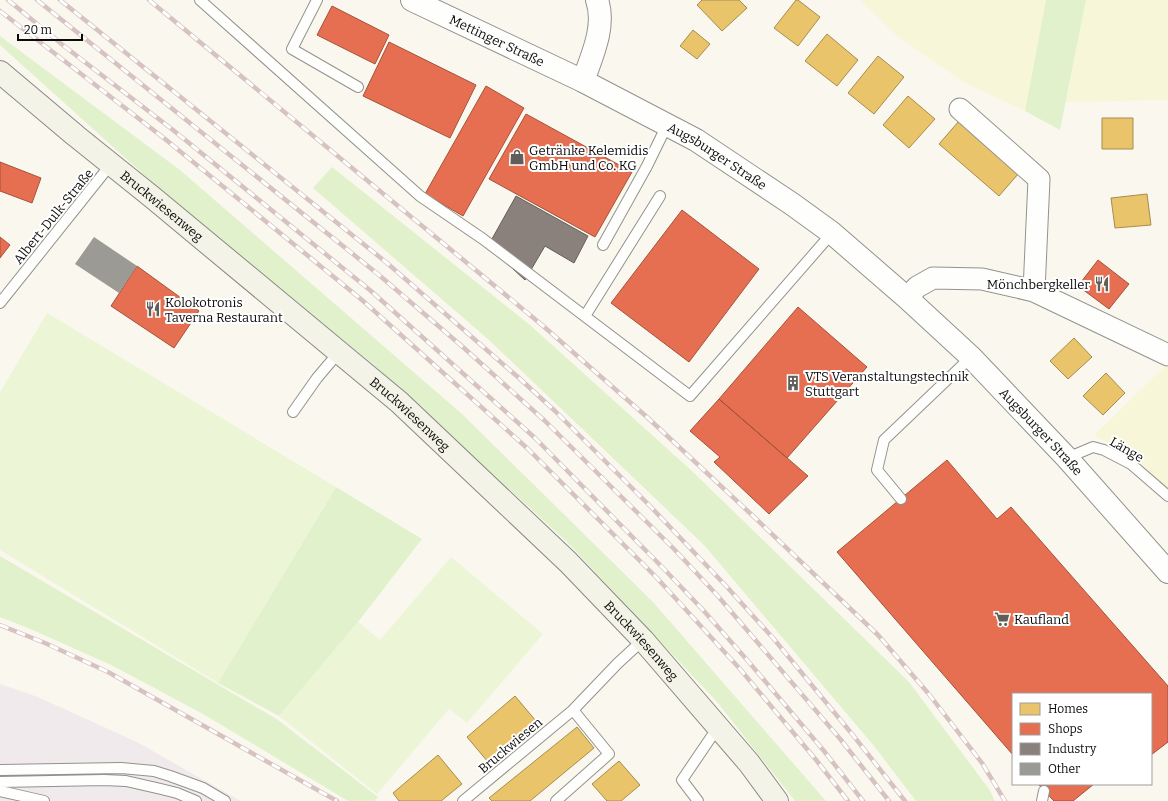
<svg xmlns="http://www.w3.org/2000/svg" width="1168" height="801" font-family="Bitter,serif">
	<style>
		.industrial { fill: #f1eaec }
		.farmland { fill: #f8f6d9 }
		.green { fill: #e1f1cc }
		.pitch { fill: #ecf5d6 }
		.homes { fill: #e9c46a; stroke: #a68c4e }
		.shops { fill: #e76f51; stroke: #a5513c }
		.industry { fill: #8a817c; stroke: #645e5a }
		.building { fill: #9c9a94 }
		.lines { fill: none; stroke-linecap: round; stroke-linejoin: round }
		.service-casing { stroke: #93928d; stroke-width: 12 }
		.minor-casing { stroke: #93928d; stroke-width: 23 }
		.tertiary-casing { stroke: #93928d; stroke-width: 24 }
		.secondary-casing { stroke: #898884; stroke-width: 24 }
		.service { stroke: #fefefc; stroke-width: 10 }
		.minor { stroke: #fefefc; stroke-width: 21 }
		.tertiary { stroke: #fefefc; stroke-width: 22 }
		.secondary { stroke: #f4f3e8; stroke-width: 22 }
		.rail-casing { stroke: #d7c2c2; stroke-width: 4.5 }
		.rail { stroke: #fff; stroke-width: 3; stroke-dasharray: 9; stroke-linecap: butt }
		.labels { text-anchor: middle; stroke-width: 4; stroke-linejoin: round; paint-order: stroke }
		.street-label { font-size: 13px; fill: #0b0b0b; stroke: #fff }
		.poi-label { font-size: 13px; fill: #0b0b0b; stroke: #fff; text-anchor: start }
	</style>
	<rect width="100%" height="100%" fill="#faf8ee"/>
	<!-- industrial -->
	<path class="industrial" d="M0,684L38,697L137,742L241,801H0Z"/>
	<!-- farmland -->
	<path class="farmland" d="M860,0H1046L1025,111L965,83L898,37Z
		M1086,0H1168V100L1066,102Z
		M1165,366L1168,368V490L1135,459L1094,435Z"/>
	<!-- green -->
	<path class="green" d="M1046,0H1086L1060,130L1025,111Z
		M0,36L180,170L462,414L653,602L826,801H795L717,702L567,542L374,365L162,191L0,45Z
		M332,167L530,325L692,471L909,682L989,789L995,801H916L874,746L704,545L489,340L313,188Z
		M336,487L422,539L358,622L279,716L218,683Z
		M0,556L278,720L378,797L375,801H348L203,714L111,665L28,628L0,617Z"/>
	<!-- pitch -->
	<path class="pitch" d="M47,313L336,487L218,683L0,550V392Z
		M451,557L543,634L467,723L449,709L377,794L279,716L358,622L380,640Z"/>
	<!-- homes -->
	<path class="homes" d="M702,0H739L747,8L722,31L697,5Z
		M796,0H798L820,17L798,46L774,28Z
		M693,30L710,44L697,59L680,46Z
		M827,34L858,60L837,86L805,61Z
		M878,56L904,77L874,114L848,93Z
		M908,96L935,119L909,148L883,125Z
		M1102,118H1133V149H1102Z
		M959,121L1019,173L999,196L939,144Z
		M1147,194L1151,225L1115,228L1111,198Z
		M1074,338L1092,357L1068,379L1050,361Z
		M1106,373L1125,393L1103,415L1083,396Z
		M515,696L536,721L488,762L467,737Z
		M577,727L594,748L530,801H492L489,798Z
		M438,755L462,784L441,801H399L393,793Z
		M619,761L640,785L621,801H607L592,784Z"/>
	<!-- shops -->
	<path class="shops" d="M332,6L389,35L375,64L317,35Z
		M389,42L476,85L450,138L363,96Z
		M486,86L524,108L463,216L425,194Z
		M526,114L632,172L595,237L489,179Z
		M0,162L41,178L32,203L0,191Z
		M682,210L759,269L689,362L611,303Z
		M0,237L10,245L0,258Z
		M1098,260L1129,284L1109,309L1078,286Z
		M137,266L199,311L174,348L111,306Z
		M798,307L867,367L787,458L719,399Z
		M719,399L808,476L769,514L714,462L720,457L690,431Z
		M947,460L997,519L1011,507L1168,686V742L1151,755V694H1013V755L837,552Z
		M1038,784H1094L1073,801H1054Z"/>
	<!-- industry -->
	<path class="industry" d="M516,196L588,236L574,263L545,246L525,280L488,246Z"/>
	<!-- building -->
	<path class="building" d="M94,237L137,266L119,293L75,264Z"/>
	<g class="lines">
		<!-- service casing -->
		<g class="service-casing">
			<path id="service" d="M200,0L420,196L483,239L690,396L832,233
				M317,0L292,49L358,87
				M603,245L647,166L667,125
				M0,303L111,164
				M585,316L660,196
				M293,412L317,378L339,352
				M1067,458L1093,447L1104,450L1131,464L1168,496
				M901,499L877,470L884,440L971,357
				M0,770L121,768L154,771L170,776L203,788L225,801
				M0,782L104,780L126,781L161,789L177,793L196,801
				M0,791L44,801
				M463,801L573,710L618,663L643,640
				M556,801L609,754L573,710
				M698,801L682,780L718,727
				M1042,801L1044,791"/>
		</g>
		<!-- minor casing -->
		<g class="minor-casing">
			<path id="minor" d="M960,109L1039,179L1034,291
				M907,298L917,287L933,278L982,279L1034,291L1168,355"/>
		</g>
		<!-- tertiary casing -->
		<g class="tertiary-casing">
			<g id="tertiary">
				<path id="s1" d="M412,0L583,81L696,140L792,204L832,233L907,298L971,357L1067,458L1168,572"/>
				<path d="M583,81C592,56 606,26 597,0"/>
			</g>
		</g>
		<!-- secondary casing -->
		<g class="secondary-casing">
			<g id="secondary">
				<path id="s2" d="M0,72L76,136L152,197L399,402L568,562L643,640L749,763L777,801"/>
			</g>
		</g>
		<!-- service -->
		<use href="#service" class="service"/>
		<!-- minor -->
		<use href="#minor" class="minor"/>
		<!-- tertiary -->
		<use href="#tertiary" class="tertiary"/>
		<!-- secondary -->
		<use href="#secondary" class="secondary"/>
		<!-- rail casing -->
		<g class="rail-casing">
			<path id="rail" d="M8,0L64,46L173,130L371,291L535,438L664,569L703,610L748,661L824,751L863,801
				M37,0L379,275L464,348L545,421L674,549L717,595L841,740L889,801
				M60,0L387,263L519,378L555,411L650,506L727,587L773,638L852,734L905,801
				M149,0L542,325L648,418L752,515L878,635L928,693L982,763L1005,801
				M0,11L165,139L362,300L528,449L656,577L740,669L817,761L848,801
				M0,625L45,643L108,672L337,801"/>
		</g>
		<!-- rail -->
		<use href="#rail" class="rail"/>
	</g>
	<!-- icons -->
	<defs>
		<g id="shop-bare" transform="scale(1.2)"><path d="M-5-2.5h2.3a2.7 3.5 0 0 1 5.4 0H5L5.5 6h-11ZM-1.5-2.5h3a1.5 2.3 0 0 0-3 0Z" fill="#5f5e5a" stroke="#fff" stroke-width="2.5" paint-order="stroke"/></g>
		<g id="restaurant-bare" transform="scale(1.2)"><path d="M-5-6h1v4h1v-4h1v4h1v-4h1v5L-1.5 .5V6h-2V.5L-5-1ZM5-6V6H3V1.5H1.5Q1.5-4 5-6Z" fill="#5f5e5a" stroke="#fff" stroke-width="2.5" paint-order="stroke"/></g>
		<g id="building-bare" transform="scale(1.2)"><path d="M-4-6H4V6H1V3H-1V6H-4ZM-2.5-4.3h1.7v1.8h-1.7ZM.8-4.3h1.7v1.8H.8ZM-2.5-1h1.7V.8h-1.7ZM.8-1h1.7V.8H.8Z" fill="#5f5e5a" stroke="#fff" stroke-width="2.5" paint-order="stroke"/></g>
		<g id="supermarket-bare" transform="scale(1.2)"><path d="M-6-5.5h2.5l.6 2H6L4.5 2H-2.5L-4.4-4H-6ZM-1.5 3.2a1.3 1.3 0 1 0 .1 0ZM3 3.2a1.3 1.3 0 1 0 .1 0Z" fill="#5f5e5a" stroke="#fff" stroke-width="2.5" paint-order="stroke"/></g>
	</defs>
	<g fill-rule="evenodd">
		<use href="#shop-bare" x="517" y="157"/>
		<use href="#restaurant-bare" x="1102" y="284"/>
		<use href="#restaurant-bare" x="153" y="309"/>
		<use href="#building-bare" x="793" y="383"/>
		<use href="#supermarket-bare" x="1002" y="619"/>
	</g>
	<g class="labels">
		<!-- street labels -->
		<g class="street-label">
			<text dy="5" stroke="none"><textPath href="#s1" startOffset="94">Mettinger Straße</textPath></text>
			<text dy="5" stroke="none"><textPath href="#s1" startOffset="343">Augsburger Straße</textPath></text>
			<text dy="5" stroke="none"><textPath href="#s2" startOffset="210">Bruckwiesenweg</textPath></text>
			<text transform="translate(53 216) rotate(-51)" y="5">Albert-Dulk-Straße</text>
			<text dy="5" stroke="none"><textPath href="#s2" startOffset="534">Bruckwiesenweg</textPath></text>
			<text dy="5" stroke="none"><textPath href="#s1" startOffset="770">Augsburger Straße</textPath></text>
			<text transform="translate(1127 449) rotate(30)" y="5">Länge</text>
			<text dy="5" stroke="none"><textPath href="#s2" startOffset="858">Bruckwiesenweg</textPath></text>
			<text transform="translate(510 745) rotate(-40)" y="5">Bruckwiesen</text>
		</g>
		<!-- poi labels -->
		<g class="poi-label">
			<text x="529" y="155">Getränke Kelemidis<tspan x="529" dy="15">GmbH und Co. KG</tspan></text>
			<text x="1090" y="289" text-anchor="end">Mönchbergkeller</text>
			<text x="165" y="307">Kolokotronis<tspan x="165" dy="15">Taverna Restaurant</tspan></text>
			<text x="805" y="381">VTS Veranstaltungstechnik<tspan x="805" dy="15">Stuttgart</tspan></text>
			<text x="1014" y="624">Kaufland</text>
		</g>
	</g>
	<!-- legend -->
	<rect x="1012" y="693" width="140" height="92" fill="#ffffff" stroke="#9d9d9d"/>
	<rect x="1020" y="703" width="20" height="12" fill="#e9c46a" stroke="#9d9d9d"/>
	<text x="1048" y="713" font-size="12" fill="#0b0b0b">Homes</text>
	<rect x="1020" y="723" width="20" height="12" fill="#e76f51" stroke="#9d9d9d"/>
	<text x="1048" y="733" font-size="12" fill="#0b0b0b">Shops</text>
	<rect x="1020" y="743" width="20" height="12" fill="#8a817c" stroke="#9d9d9d"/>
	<text x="1048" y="753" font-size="12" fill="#0b0b0b">Industry</text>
	<rect x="1020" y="763" width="20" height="12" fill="#9c9a94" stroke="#9d9d9d"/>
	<text x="1048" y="773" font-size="12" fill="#0b0b0b">Other</text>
	<!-- scale -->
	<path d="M18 34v6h64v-6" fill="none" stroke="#0b0b0b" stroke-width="2"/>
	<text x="24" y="34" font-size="12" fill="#0b0b0b" stroke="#ffffff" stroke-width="3" paint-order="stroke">20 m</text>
</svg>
